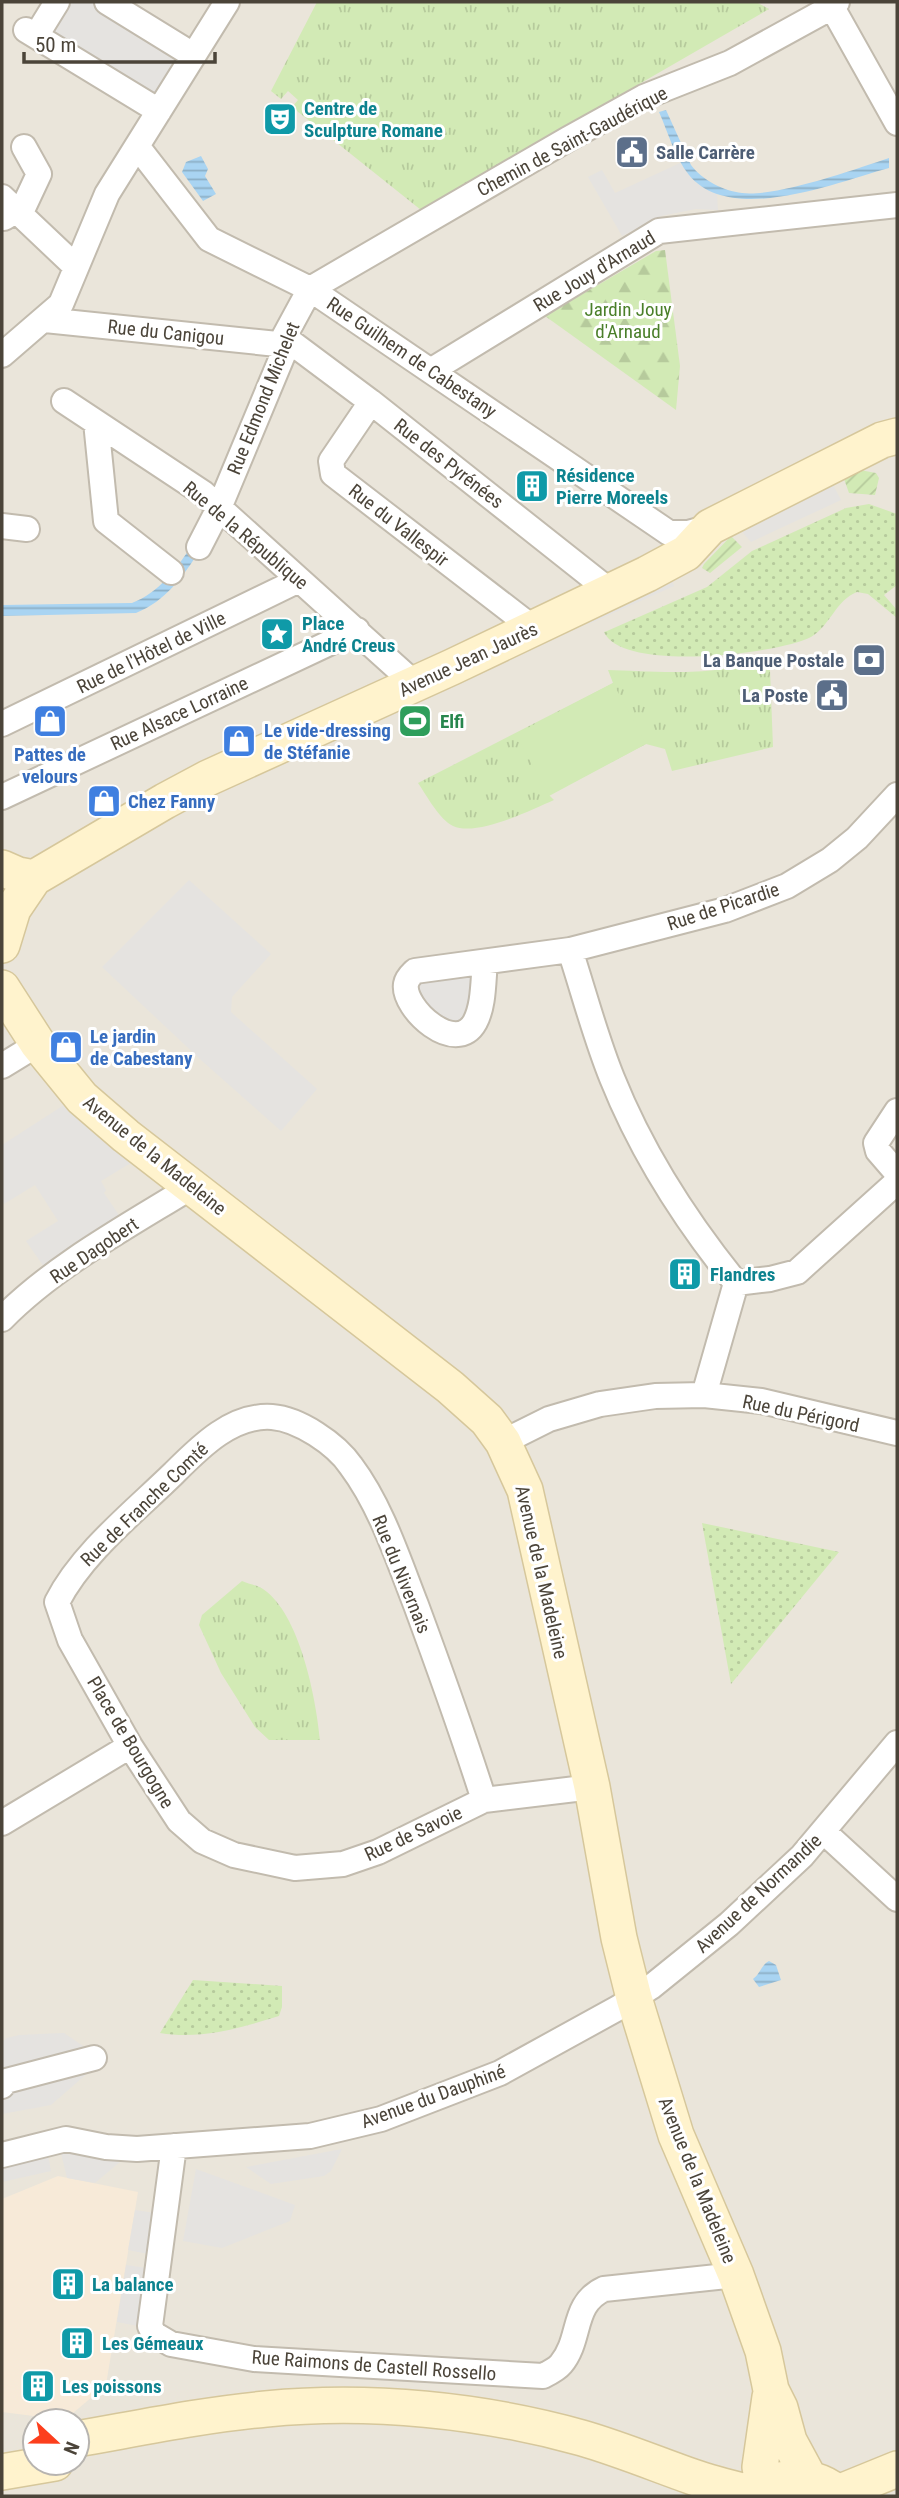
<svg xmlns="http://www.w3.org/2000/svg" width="899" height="2498" font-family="'Roboto Condensed',sans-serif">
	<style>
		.residential { fill: #eae5da; fill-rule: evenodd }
		.commercial { fill: #f7ead8 }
		.grass { fill: url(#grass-dots) }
		.forest { fill: url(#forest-firs) }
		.park { fill: url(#park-tufts) }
		.garden { fill: url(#garden-furrows) }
		.pitch { fill: #d2eab5 }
		.parking { fill: #e5e3e0 }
		.water { fill: url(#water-rules) }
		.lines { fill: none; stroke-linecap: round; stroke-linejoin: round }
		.street-casing { stroke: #c2bbae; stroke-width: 28 }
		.secondary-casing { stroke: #d6c79b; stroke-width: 38 }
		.street { stroke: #fff; stroke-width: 24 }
		.secondary { stroke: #fff3cd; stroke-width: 35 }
		.labels { text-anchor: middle; stroke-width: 6; stroke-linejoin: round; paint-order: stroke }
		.culture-label { font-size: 19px; font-weight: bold; fill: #0d838f; stroke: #fff; text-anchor: start }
		.street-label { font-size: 19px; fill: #4b4439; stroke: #fff }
		.service-label { font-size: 19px; font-weight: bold; fill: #4e5e75; stroke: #fff; text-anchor: end }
		.park-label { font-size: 19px; fill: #4a7f2a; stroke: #fff }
		.leisure-label { font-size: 19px; font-weight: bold; fill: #27864d; stroke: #fff; text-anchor: start }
		.shop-label { font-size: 19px; font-weight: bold; fill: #366cbe; stroke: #fff; text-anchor: start }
	</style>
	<defs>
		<pattern id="grass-dots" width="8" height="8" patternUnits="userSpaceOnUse" patternTransform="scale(1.75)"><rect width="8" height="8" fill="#d2eab5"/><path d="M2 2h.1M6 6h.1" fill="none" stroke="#b6ca9c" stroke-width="1.8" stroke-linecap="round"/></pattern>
		<pattern id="forest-firs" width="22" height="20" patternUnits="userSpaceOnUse" patternTransform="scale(1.75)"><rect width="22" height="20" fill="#d2eab5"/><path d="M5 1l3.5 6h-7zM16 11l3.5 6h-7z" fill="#b6ca9c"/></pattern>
		<pattern id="park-tufts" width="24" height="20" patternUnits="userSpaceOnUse" patternTransform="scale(1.75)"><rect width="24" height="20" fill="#d2eab5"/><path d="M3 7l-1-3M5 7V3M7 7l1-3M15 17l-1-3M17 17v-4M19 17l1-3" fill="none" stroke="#b6ca9c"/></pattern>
		<pattern id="garden-furrows" width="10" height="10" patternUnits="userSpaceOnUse" patternTransform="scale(1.75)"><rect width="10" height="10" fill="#d2eab5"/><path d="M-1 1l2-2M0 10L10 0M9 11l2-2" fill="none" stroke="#b6ca9c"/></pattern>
		<pattern id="water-rules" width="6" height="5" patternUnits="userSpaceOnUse" patternTransform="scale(1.75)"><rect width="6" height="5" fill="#a9d4f2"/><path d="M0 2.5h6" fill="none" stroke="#8caec5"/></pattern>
	</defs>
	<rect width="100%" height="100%" fill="#f6f3ec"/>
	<!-- residential -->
	<path class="residential" d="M2,2H897V2496H2ZM35,2421H77V2463H35Z"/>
	<!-- commercial -->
	<path class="commercial" d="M58,2176L138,2192L106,2385L65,2420L2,2412V2199Z"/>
	<!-- grass -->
	<path class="grass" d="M869,504L897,514V585L884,595L897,610V618L868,594L857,592C836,600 830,626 811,637C778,654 622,673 604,632L607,631L707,587L752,551L846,508Z
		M702,1523L839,1552L731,1684Z
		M193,1980L282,1986V2007L279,2016C240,2028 201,2040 160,2033Z"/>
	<!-- forest -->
	<path class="forest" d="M665,250L680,366L676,410L545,316L656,251Z"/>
	<!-- park -->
	<path class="park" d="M317,2H756L769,9L421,210L292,107L298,100L288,91L281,99L271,91Z
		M755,659L764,661L770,670L773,747L672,771L665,749L646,744L549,795L554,800C531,810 477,837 453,826C439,819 427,796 418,783L613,683L608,670C649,671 719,678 755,659Z
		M242,1581C248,1584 257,1585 263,1589C300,1614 316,1698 320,1740H269L255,1727L221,1673L199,1625L202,1615Z"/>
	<!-- garden -->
	<path class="garden" d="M860,470L876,473L879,478L875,495L849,493L844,479Z
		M731,536L742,547L710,573L702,568L704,564Z"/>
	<!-- pitch -->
	<path class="pitch" d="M613,683L646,744L549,796L516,734Z"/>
	<!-- parking -->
	<path class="parking" d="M69,2H107L188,52L153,107L44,41Z
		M680,163L696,183L717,194L718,210L696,209L661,216L622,236L588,177L602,170L615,193Z
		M813,457L825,469L841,500L751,542L729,517L710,527L707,509Z
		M666,564L674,586L589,624L577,618Z
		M189,880L271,954L232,997L231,1012L317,1089L281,1131L202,1061L102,967Z
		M470,964L481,1003L445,1034L408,978Z
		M64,1105L134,1161L101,1181L106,1190L104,1193L127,1227L51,1277L26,1241L58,1221L35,1185L4,1204L2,1200V1145Z
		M64,2033L92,2052L97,2065L51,2105L2,2114V2042L7,2038L19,2035Z
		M46,2145L51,2171L2,2182V2155Z
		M59,2145L121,2161L95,2183L67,2178Z
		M342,2149L331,2171L324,2176L271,2184L246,2167Z
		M196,2169L295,2205L290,2221L222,2248L183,2241Z
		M135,2210L155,2213L148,2254L128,2250Z
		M126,2265L147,2268L138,2326L117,2322Z"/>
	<!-- water -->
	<path class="water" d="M666,110L691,165C702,180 724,191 742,193C777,197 853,170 889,158V168C837,182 731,226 689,175C675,158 668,132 659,112Z
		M201,156L208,169L205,176L216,194L203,201L182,172L186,162Z
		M191,547L199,552C182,577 166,601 136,613L2,616V605L132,603C160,592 175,570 191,547Z
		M769,1961L776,1965L781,1980L759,1987L753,1979C760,1974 762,1964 769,1961Z"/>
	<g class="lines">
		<!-- street casing -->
		<g class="street-casing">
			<path id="street" d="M107,2L193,55
				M832,7L897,123
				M26,30L159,111
				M36,36L57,2
				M137,146L209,239L310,289L669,533H688L710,527
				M2,197L75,266
				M4,218L24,206L39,174L24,147
				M310,289L568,139L644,97L730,63L832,7L837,2
				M45,320L287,345
				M284,337L371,402L611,592
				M2,355L61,304L107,194L227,2
				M432,370L659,231L897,205
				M64,401L203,493L415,684
				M371,402L331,461L333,474L533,628
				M96,422L106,521L171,572
				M2,526L27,529
				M199,547L219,508L287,345L284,337L310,289
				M2,724L299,580
				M2,797L357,630
				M570,950C584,993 595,1036 612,1078C642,1153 685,1220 736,1283
				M485,962C483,981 484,1005 475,1022C456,1057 402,1008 406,984C407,978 411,975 415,971L570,950L725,910L787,886L830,860L857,838L897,795
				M2,1066L38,1044
				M897,1111L876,1143L878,1151L897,1173
				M736,1283L770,1279L797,1272L897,1182
				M2,1319C54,1266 128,1226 191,1187
				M704,1395L736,1283
				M503,1442L549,1419L600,1404L655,1396L704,1395L761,1401L897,1433
				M484,1800C463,1734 440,1670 416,1605C398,1559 381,1506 351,1466C336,1444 299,1419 272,1417C232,1414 199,1448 174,1473C134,1512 82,1553 57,1602L70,1640L130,1746L179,1821L202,1841L234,1855L295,1868L343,1864L378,1852L484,1800L592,1787
				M2,1823L130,1746
				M824,1832L897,1899
				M2,2086L6,2081L94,2058
				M174,2146L150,2326L154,2334L171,2344L254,2359L543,2376C549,2373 557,2369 561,2364C582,2339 571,2304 604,2289L736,2275
				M2,2155L66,2139L106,2147L137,2149L310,2136L381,2119L500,2073L618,2008L651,1987L729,1924L802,1856L897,1743"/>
		</g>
		<!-- secondary casing -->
		<g class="secondary-casing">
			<path id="secondary" d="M2,868L18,875L34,878
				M2,945L13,909L34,878L165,801L208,778L452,667L647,574L686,553L710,527L882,440L897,436
				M2,988L38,1044L82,1098L126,1136L450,1387L487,1420L503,1442L525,1490L592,1787L619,1938L634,1998L676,2135L736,2275L763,2351L771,2390L780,2408L789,2441L809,2478
				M77,2439C140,2428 202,2415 266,2409C370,2399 482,2410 582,2438C620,2449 656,2464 693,2477C713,2484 734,2489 754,2494
				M2,2472L55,2463
				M764,2487L760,2467L770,2397
				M838,2493L897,2469
				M753,2496C778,2472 815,2472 841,2496"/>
		</g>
		<!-- street -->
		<use href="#street" class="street"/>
		<!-- secondary -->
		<use href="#secondary" class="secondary"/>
	</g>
	<!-- icons -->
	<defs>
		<g id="theatre-square" transform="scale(1.75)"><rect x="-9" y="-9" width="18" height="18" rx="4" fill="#0f9aa8" stroke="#fff"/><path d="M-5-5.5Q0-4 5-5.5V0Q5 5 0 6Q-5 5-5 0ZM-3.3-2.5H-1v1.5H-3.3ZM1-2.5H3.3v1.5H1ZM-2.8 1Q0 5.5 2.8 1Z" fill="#fff"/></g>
		<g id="civic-square" transform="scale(1.75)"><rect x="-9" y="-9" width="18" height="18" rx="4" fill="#5c6f8a" stroke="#fff"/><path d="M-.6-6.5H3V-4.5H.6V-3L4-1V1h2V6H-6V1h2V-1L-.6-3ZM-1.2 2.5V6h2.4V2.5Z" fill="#fff"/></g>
		<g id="building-square" transform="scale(1.75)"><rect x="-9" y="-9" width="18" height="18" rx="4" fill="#0f9aa8" stroke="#fff"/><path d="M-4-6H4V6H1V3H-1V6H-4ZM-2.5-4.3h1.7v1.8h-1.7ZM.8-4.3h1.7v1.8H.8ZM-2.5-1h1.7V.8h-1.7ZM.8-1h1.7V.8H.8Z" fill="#fff"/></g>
		<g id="sight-square" transform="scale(1.75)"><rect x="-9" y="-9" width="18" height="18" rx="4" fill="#0f9aa8" stroke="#fff"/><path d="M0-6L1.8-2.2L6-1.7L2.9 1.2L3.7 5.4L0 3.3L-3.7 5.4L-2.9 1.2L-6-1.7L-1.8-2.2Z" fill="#fff"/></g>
		<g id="bank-square" transform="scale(1.75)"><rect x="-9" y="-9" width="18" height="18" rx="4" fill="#5c6f8a" stroke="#fff"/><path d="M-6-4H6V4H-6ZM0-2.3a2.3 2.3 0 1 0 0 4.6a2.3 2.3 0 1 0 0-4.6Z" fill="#fff"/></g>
		<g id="shop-square" transform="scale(1.75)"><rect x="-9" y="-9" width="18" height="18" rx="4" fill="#3f7fe0" stroke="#fff"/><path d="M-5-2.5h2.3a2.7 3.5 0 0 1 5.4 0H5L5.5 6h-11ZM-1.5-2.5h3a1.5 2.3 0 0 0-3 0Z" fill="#fff"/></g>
		<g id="stadium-square" transform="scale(1.75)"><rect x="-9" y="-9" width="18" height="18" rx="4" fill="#2e9e5b" stroke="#fff"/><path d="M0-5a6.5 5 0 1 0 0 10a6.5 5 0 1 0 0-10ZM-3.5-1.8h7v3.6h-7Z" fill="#fff"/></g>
	</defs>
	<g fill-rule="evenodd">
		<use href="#theatre-square" x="280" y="119"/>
		<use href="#civic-square" x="632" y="152"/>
		<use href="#building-square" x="532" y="486"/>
		<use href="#sight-square" x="277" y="634"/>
		<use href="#bank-square" x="869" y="660"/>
		<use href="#civic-square" x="832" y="695"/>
		<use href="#shop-square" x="50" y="721"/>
		<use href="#stadium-square" x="415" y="721"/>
		<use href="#shop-square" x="239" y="741"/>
		<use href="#shop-square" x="104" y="801"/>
		<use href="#shop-square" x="66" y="1047"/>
		<use href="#building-square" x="685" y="1274"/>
		<use href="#building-square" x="68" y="2284"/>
		<use href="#building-square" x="77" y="2343"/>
		<use href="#building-square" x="38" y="2386"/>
	</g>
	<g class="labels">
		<!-- culture labels -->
		<g class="culture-label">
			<text x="304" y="115">Centre de<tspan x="304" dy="22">Sculpture Romane</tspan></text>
			<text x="556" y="482">Résidence<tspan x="556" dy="22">Pierre Moreels</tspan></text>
			<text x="302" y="630">Place<tspan x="302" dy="22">André Creus</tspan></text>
			<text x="710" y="1281">Flandres</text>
			<text x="92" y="2291">La balance</text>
			<text x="102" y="2350">Les Gémeaux</text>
			<text x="62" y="2393">Les poissons</text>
		</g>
		<!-- street labels -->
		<g class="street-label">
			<text transform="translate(572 141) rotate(-28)" y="7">Chemin de Saint-Gaudérique</text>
			<text transform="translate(594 271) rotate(-31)" y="7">Rue Jouy d'Arnaud</text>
			<text transform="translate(166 332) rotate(6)" y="7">Rue du Canigou</text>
			<text transform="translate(412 357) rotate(34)" y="7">Rue Guilhem de Cabestany</text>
			<text transform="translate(263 398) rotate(-68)" y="7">Rue Edmond Michelet</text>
			<text transform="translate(449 463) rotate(38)" y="7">Rue des Pyrénées</text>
			<text transform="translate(399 525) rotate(38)" y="7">Rue du Vallespir</text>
			<text transform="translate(246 535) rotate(40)" y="7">Rue de la République</text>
			<text transform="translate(151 652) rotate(-26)" y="7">Rue de l'Hôtel de Ville</text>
			<text transform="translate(468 659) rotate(-25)" y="7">Avenue Jean Jaurès</text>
			<text transform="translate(179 713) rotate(-25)" y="7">Rue Alsace Lorraine</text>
			<text transform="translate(723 906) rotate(-18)" y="7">Rue de Picardie</text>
			<text transform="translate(155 1155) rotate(39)" y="7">Avenue de la Madeleine</text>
			<text transform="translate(94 1250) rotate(-34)" y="7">Rue Dagobert</text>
			<text transform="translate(801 1413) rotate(12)" y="7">Rue du Périgord</text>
			<text transform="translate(144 1504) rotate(-44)" y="7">Rue de Franche Comté</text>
			<text transform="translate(542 1572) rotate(77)" y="7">Avenue de la Madeleine</text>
			<text transform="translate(402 1574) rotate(68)" y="7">Rue du Nivernais</text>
			<text transform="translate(131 1742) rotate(59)" y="7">Place de Bourgogne</text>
			<text transform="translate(413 1833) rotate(-25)" y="7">Rue de Savoie</text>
			<text transform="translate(758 1893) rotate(-43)" y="7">Avenue de Normandie</text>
			<text transform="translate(433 2096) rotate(-20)" y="7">Avenue du Dauphiné</text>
			<text transform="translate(698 2180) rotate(68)" y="7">Avenue de la Madeleine</text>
			<text transform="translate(374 2365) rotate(4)" y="7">Rue Raimons de Castell Rossello</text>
		</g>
		<!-- service labels -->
		<g class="service-label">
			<text x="656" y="159" text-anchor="start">Salle Carrère</text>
			<text x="844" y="667">La Banque Postale</text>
			<text x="808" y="702">La Poste</text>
		</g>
		<!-- park labels -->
		<g class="park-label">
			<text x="628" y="316">Jardin Jouy<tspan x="628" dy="22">d'Arnaud</tspan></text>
		</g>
		<!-- leisure labels -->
		<g class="leisure-label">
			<text x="440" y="728">Elfi</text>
		</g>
		<!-- shop labels -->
		<g class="shop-label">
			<text x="264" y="737">Le vide-dressing<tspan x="264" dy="22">de Stéfanie</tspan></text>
			<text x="50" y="761" text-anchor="middle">Pattes de<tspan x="50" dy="22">velours</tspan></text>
			<text x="128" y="808">Chez Fanny</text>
			<text x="90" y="1043">Le jardin<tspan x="90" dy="22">de Cabestany</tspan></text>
		</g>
	</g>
	<!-- border -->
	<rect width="899" height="2498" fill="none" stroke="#4b4439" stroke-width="7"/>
	<!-- north arrow -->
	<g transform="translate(56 2442) rotate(112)"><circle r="33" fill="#ffffff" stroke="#b7b4b0" stroke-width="2"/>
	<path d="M0-5L12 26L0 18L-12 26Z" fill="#fc3f1d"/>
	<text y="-10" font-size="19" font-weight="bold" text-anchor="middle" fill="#4b4439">N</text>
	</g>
	<!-- scale -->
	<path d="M24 52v10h191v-10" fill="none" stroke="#4b4439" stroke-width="3.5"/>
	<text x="35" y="52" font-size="21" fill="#4b4439" stroke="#ffffff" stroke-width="5" paint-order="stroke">50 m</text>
</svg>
